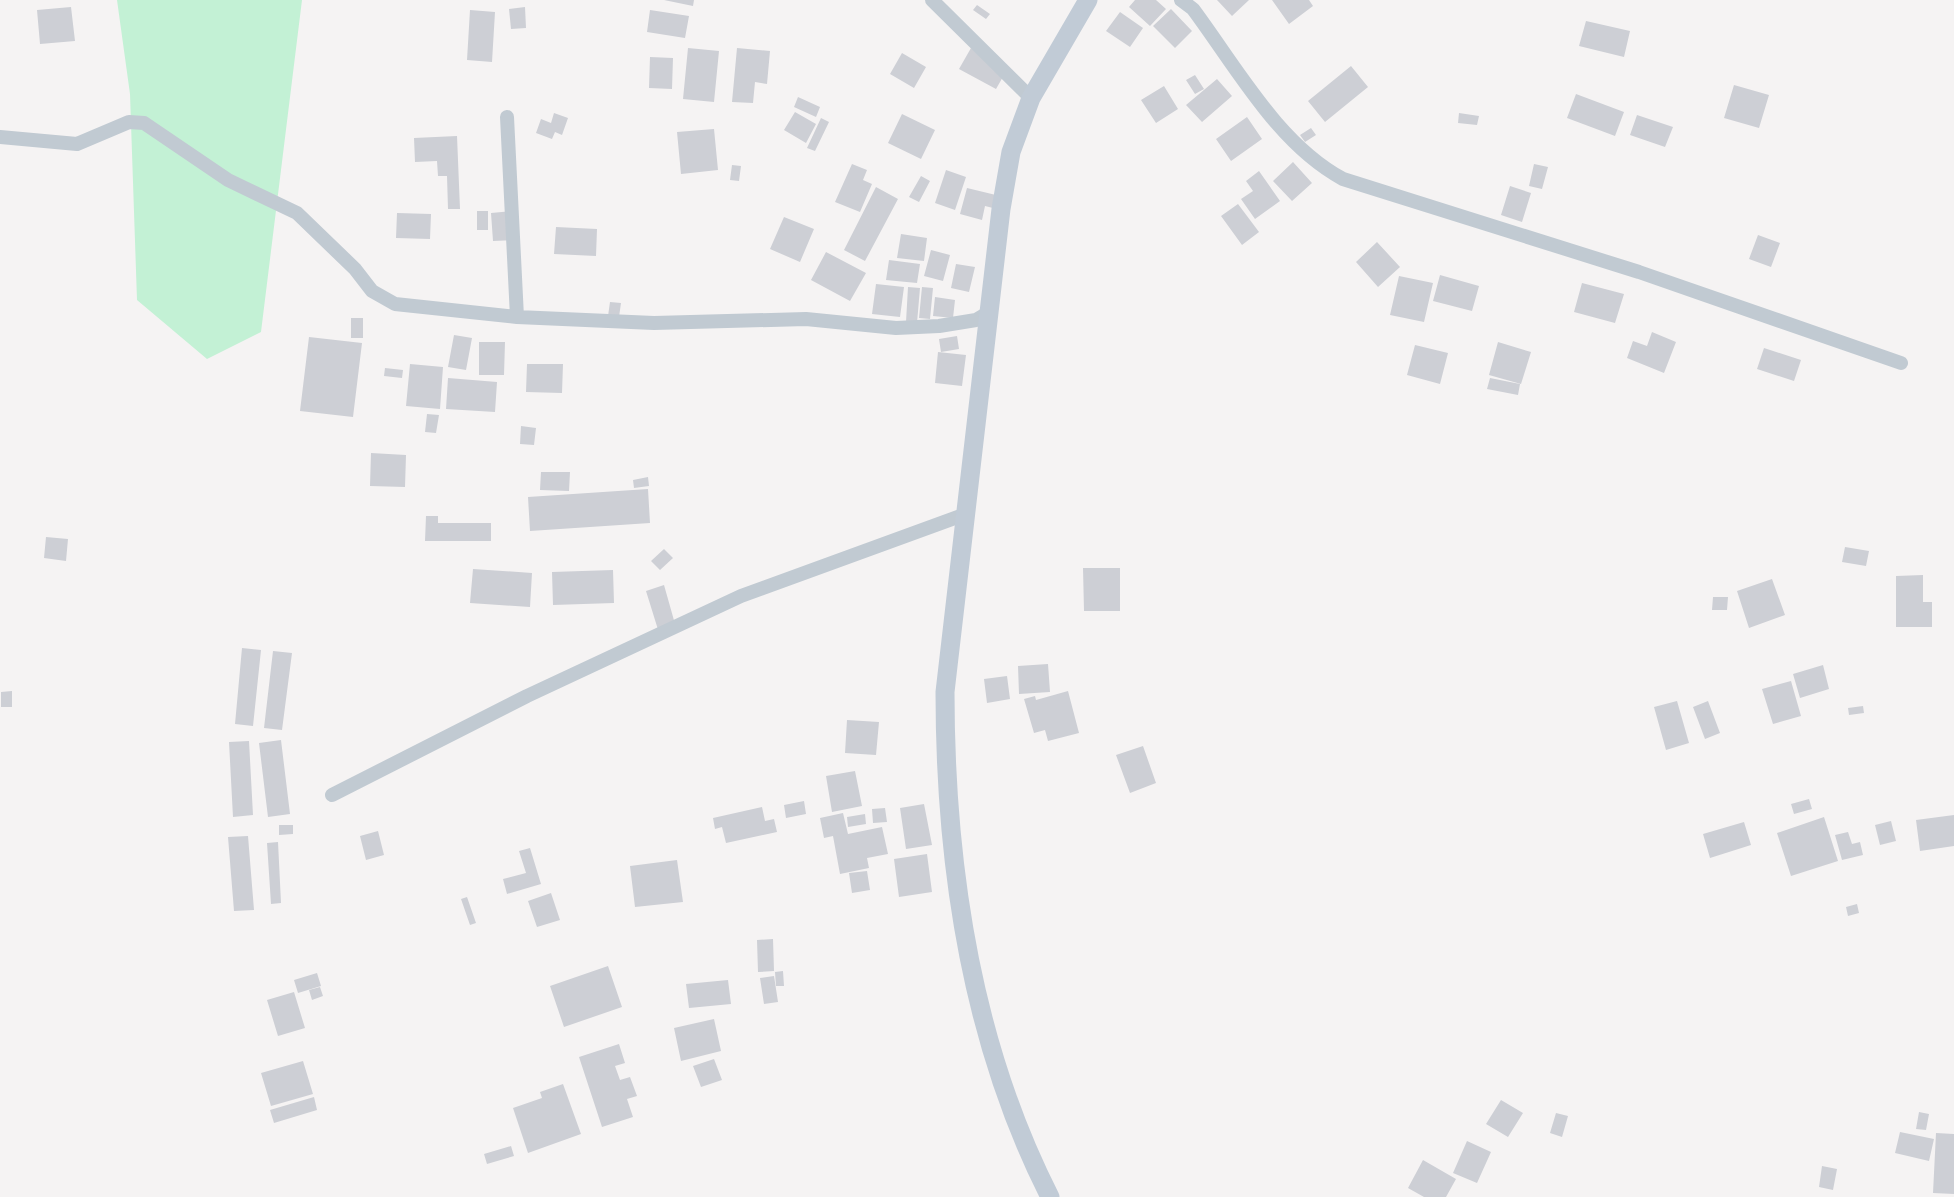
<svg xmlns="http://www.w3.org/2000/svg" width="1954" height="1197" font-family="Ubuntu,sans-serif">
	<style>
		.green { fill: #c3f1d5 }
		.building { fill: #cdcfd5 }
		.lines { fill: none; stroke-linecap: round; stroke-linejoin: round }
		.street { stroke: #c1cad2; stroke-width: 14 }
		.secondary { stroke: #c1cbd6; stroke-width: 19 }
	</style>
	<rect width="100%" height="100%" fill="#f5f3f3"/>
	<!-- green -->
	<path class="green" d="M117,0H302L261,332L207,359L137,300L130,94Z"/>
	<!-- building -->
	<path class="building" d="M664,0H694L693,6Z
		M1135,0H1156L1166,9L1150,26L1129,7Z
		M1217,0H1249L1232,16Z
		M1272,0H1309L1313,6L1289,24Z
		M977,5L990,14L986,19L973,10Z
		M71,7L75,41L40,44L37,10Z
		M525,7L526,28L511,29L509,9Z
		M1171,9L1192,31L1175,48L1153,26Z
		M470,10L495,12L492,62L467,60Z
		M650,10L689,16L685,38L647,32Z
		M1120,12L1143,28L1130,47L1106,31Z
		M1586,21L1630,31L1624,57L1579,46Z
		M688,48L719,51L714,102L683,99Z
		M737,48L770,51L767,84L755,82L753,103L732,102Z
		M971,48L1008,68L996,89L959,69Z
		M902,53L926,67L914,88L890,74Z
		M650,57L673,58L672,89L649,88Z
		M1351,66L1368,87L1325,122L1308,101Z
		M1195,75L1204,89L1195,94L1186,80Z
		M1217,79L1232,96L1202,122L1186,105Z
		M1734,85L1769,95L1759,128L1724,118Z
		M1164,86L1178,109L1156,123L1141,100Z
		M1576,94L1624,112L1615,136L1567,118Z
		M798,97L820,107L816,117L794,107Z
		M795,112L816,124L806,143L784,130Z
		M554,113L568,118L562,135L555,132L552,139L536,133L541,119L551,123Z
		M1459,113L1479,116L1477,125L1458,123Z
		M902,114L935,130L921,159L888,143Z
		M1637,115L1673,127L1665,147L1630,135Z
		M1247,117L1262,139L1231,161L1216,139Z
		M821,118L829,122L815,151L807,148Z
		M1311,128L1316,135L1305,142L1300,135Z
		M714,129L718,170L681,174L677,132Z
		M457,136L460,209H448L447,176H438L437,161L415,162L414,138Z
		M1293,162L1312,183L1292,201L1273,181Z
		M852,164L867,170L863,180L872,184L860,212L835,202Z
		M1534,164L1548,167L1542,189L1529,186Z
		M732,165L741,166L739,181L730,180Z
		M946,170L966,177L955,210L935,203Z
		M1259,171L1280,201L1255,219L1241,199L1253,191L1246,181Z
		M921,176L930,181L919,202L909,197Z
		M1510,186L1531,193L1522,222L1501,215Z
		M876,187L898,199L865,261L844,250Z
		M967,188L1000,196L997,209L985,206L982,220L960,214Z
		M1238,204L1259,232L1242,245L1221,216Z
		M477,211H488V230H477Z
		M513,211L515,240L493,241L491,213Z
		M397,213L431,214L430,239L396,238Z
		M784,217L814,229L800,262L770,249Z
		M556,227L597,229L596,256L554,254Z
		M901,234L927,238L924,261L897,258Z
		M1758,235L1780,243L1771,267L1749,259Z
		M1377,242L1400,267L1378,287L1356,262Z
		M931,250L950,255L943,281L924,276Z
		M826,252L866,273L850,301L811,280Z
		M889,260L920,264L917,283L886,280Z
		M956,264L975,267L969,292L951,288Z
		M1440,275L1479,286L1472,311L1433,301Z
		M1399,276L1433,283L1424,322L1390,315Z
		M1582,283L1624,294L1615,323L1574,312Z
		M876,284L904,287L900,317L872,314Z
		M908,287L920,288L917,323L906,322Z
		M922,287L933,288L930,319L919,318Z
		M935,297L955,300L953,318L933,316Z
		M610,302L621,303L619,317L608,316Z
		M351,318H363V338H351Z
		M1652,332L1676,342L1664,373L1627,358L1633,341L1647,346Z
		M454,335L472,338L466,370L448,367Z
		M957,336L959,349L941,352L939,339Z
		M309,337L362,343L353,417L300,411Z
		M479,342H505L504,375H479Z
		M1498,342L1531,352L1521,384L1489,375Z
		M1415,345L1448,353L1440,384L1407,375Z
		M1764,348L1801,360L1794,381L1757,369Z
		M938,352L966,355L962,386L935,383Z
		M410,364L443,367L440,409L406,406Z
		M527,364H563L562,393L526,392Z
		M385,368L403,370L402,378L384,376Z
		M448,378L497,382L495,412L446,409Z
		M1490,378L1520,384L1518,395L1487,389Z
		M427,414L439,415L436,433L425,432Z
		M521,426L536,428L534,445L520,444Z
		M371,453L406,455L405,487L370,486Z
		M541,472H570L569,491L540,490Z
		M648,477L649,486L634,488L633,480Z
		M648,489L650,523L530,531L528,497Z
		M426,516H438V523H491V541H425Z
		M46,537L68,539L66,561L44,558Z
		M1845,547L1869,551L1866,566L1842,562Z
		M664,549L673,558L660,570L651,561Z
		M1083,568H1120V611H1084Z
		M473,569L532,573L530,607L470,603Z
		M613,570L614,603L553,605L552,572Z
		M1923,575V602H1932V627H1896V576Z
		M1772,579L1785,615L1749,628L1737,591Z
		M664,585L677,631L660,636L646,591Z
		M1713,597H1728L1727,610H1712Z
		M242,648L261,650L253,726L235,724Z
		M273,651L292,653L282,730L264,728Z
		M1048,664L1050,692L1019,694L1018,666Z
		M1823,665L1829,689L1800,698L1793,674Z
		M1007,676L1010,699L987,703L984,679Z
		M1791,681L1801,716L1773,724L1762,689Z
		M12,691V707H1V692Z
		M1068,691L1079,733L1048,741L1045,730L1034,733L1024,699L1035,696L1036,700Z
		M1677,701L1689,743L1666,750L1654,707Z
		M1708,701L1720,733L1705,739L1693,707Z
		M1863,706L1864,713L1849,715L1848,708Z
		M847,720L879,722L876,755L845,753Z
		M281,740L290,814L268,817L259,743Z
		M249,741L253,815L233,817L229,742Z
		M1143,746L1156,783L1130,793L1116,755Z
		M855,771L862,806L832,812L826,776Z
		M1809,799L1812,809L1794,814L1791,804Z
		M804,801L806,814L786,818L784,805Z
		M924,804L932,845L906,849L900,808Z
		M762,807L765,821L774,819L777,832L726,843L722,827L715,829L713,818Z
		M885,808L887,822L873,823L872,809Z
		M843,813L848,834L882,827L888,854L867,858L869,868L840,874L833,836L824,838L820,818Z
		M865,814L866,824L848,827L847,817Z
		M1954,815V846L1920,851L1916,820Z
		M1824,817L1838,861L1791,876L1777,833Z
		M1891,821L1896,841L1880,845L1875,825Z
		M1744,822L1751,845L1710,858L1703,834Z
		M279,825H293V834L279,835Z
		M378,831L384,855L366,860L360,836Z
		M1848,832L1852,844L1860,842L1863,855L1842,860L1835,835Z
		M248,836L254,910L234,911L228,837Z
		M278,842L281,903L271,904L267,843Z
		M530,848L541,884L507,894L503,879L526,873L519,851Z
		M927,854L932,892L899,897L894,859Z
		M677,860L683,902L635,907L630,866Z
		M867,871L870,890L852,893L849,873Z
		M551,893L560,920L537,927L528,901Z
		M467,897L476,923L470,925L461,899Z
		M1857,904L1859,913L1848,916L1846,907Z
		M773,939L774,971L758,972L757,940Z
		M608,966L622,1007L564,1027L550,986Z
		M783,971L784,986H776L775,972Z
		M317,973L321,986L298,993L294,980Z
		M774,976L778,1002L764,1004L760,978Z
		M728,980L731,1004L689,1008L686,984Z
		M320,987L323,996L312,1000L309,990Z
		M294,992L305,1028L278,1036L267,1000Z
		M714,1019L721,1051L681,1061L674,1028Z
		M619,1044L625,1063L615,1066L620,1080L630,1077L637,1096L627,1099L633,1117L602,1127L579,1057Z
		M714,1059L722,1080L701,1087L693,1066Z
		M303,1061L313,1094L271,1106L261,1073Z
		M563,1084L581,1134L528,1153L513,1108L542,1098L540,1092Z
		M314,1097L317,1110L274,1123L270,1110Z
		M1501,1100L1523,1113L1508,1137L1486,1124Z
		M1919,1112L1929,1114L1926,1130L1916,1129Z
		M1556,1113L1568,1116L1562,1137L1550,1133Z
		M1900,1132L1934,1139L1929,1161L1895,1153Z
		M1936,1133L1954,1134V1194L1933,1193Z
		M1467,1141L1491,1152L1477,1183L1453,1173Z
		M511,1146L514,1156L487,1164L484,1154Z
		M1423,1160L1456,1179L1446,1197H1424L1408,1188Z
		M1822,1166L1837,1169L1833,1190L1819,1187Z"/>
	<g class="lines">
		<!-- street -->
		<path class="street" d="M932,0L1031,98
			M1181,0L1193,9C1237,68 1278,144 1343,179L1639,272L1901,363
			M507,117L517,317
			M0,137L77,144L129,122L144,123L228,180L297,213L355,269L372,291L395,304L517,317L654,323L806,319L896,328L939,326L976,320L991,311
			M332,795L527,696L741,596L966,514"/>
		<!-- secondary -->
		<path class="secondary" d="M1050,1197C971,1042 945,864 945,692L1001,209L1011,152L1031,98L1088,0"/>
	</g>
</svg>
